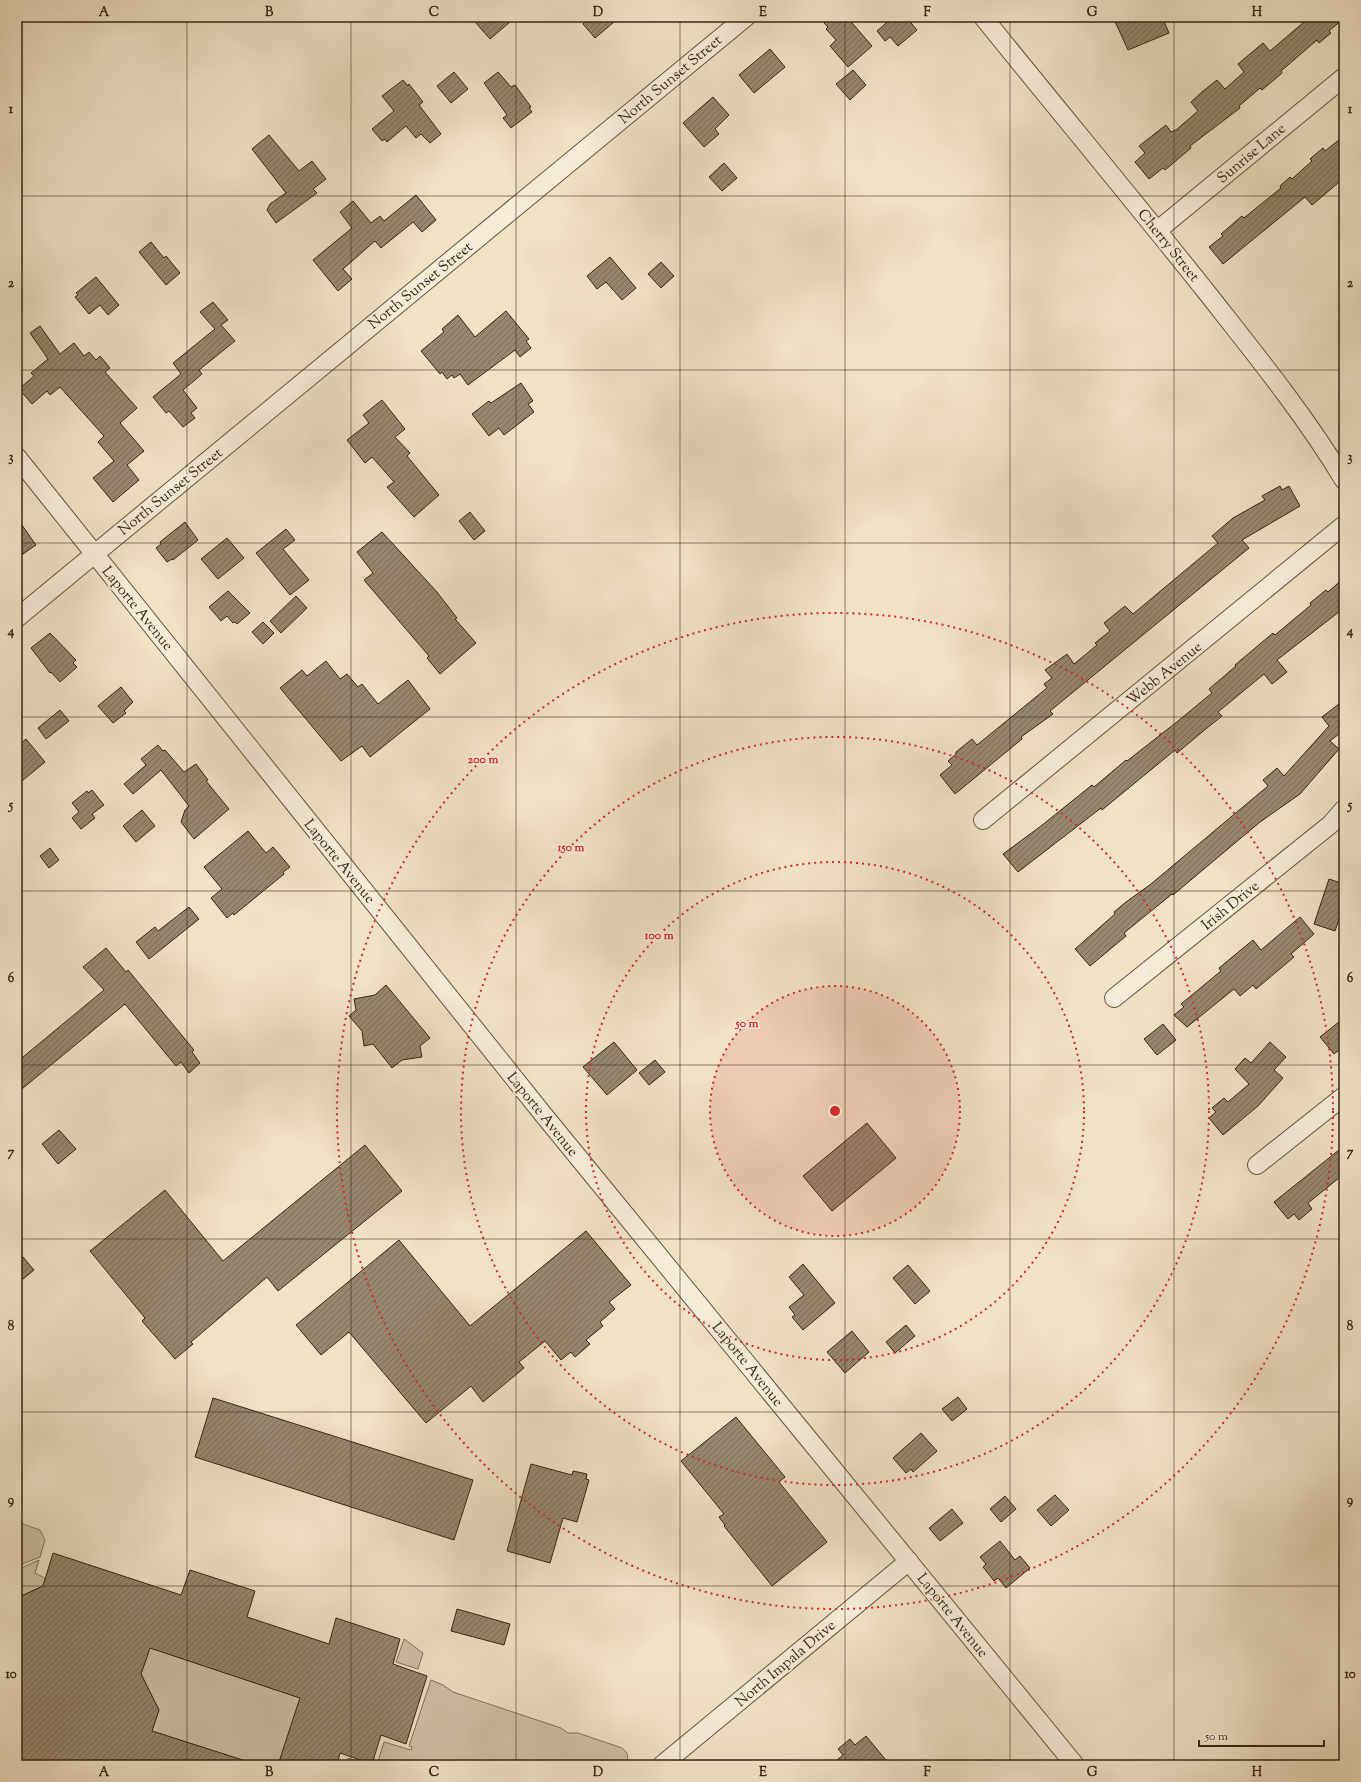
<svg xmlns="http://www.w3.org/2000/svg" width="1361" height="1782" font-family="'Sorts Mill Goudy',serif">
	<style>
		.grass { fill: #d1c1a7; stroke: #84745c }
		.building { fill: url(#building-hatch); stroke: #362612 }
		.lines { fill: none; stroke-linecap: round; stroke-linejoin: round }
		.minor-casing { stroke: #65553f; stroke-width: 20 }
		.minor { stroke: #f6ecd9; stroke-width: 18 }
		.grid { fill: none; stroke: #362612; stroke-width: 1; stroke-opacity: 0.55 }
		.ring { fill: none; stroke: #d62828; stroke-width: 2; stroke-dasharray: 2 4 }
		.labels { text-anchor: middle; stroke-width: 3.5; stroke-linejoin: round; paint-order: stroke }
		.street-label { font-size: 15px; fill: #362612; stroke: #f6ecd9 }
		.centre { fill: #d62828; stroke: #f6ecd9; stroke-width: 2 }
		.ring-label { font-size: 12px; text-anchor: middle; font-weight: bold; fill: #d62828; stroke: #f6ecd9; stroke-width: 3.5; stroke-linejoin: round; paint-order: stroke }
		.neatline { fill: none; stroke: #362612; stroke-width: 1.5 }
		.grid-label { font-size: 13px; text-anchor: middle; font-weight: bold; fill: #362612 }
	</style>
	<defs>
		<pattern id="building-hatch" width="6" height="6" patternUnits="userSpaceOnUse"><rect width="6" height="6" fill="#97876f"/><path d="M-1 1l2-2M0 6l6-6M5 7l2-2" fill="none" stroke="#7c6e5a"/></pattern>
	</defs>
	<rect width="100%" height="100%" fill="#f1e1c5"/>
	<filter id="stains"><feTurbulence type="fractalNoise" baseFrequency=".005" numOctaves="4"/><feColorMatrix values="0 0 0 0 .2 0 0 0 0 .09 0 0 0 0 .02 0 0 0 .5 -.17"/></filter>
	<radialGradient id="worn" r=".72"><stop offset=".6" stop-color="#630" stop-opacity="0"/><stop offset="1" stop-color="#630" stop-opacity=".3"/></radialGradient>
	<!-- grass -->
	<path class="grass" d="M17,1522L40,1530L45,1540L40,1557L17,1566Z
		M39,1560L35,1573L45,1578L43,1586L17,1598V1570Z
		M404,1639L423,1653L418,1669L396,1662Z
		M150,1648L300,1698L278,1765H257L152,1731L159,1710L141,1674Z
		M431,1680L443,1685L453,1692L561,1728L568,1733H578L622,1748L627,1753L628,1762L623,1765H377L384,1742L411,1750L412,1747L409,1746Z
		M348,1758L361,1762L360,1765H346Z"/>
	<!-- building -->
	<path class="building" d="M484,17H516L490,39L476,23Z
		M590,17H620L595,38L583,24Z
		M831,17H847L872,46L848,67L830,46L836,40L826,29L828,27L824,23Z
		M893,17H906L917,30L898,46L890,37L885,41L877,31Z
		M1113,17H1162L1169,33L1128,50Z
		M1310,17H1344V18L1329,31L1331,33L1319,43L1317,40L1281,71L1282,73L1262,90L1260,88L1239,106L1240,108L1190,146L1191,148L1165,170L1163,168L1149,179L1135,162L1145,153L1139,146L1166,125L1171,132L1176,130L1198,111L1191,102L1202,92L1217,80L1225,89L1244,72L1238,64L1263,43L1270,51Z
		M770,49L785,67L754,93L739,75Z
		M853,70L866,85L850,100L836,84Z
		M454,72L468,89L451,103L437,86Z
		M498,72L511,87L515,85L531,107L529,108L532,112L511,128L503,118L507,115L484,83Z
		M403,80L408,86L409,84L423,102L419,105L441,134L430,143L421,134L416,138L406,126L387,142L385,139L382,141L372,129L394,111L382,96Z
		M713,97L729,115L715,129L719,134L704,147L683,123Z
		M269,135L299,171L312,161L326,179L313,189L317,193L276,223L267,210L270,204L286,193L252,149Z
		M1344,136V178L1312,205L1305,197L1223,264L1209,247L1223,236L1221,234L1242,216L1244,218L1281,188L1280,186L1290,177L1292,179L1312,161L1310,159L1323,148L1325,151Z
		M724,163L737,178L722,191L709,177Z
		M416,195L436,220L422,232L413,222L381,248L375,241L343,269L352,279L338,291L313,260L352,228L340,212L353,201L371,223L380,216L384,221Z
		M151,242L164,258L166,256L180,273L166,285L139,252Z
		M610,257L636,288L622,300L606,282L597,289L587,276Z
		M661,262L674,276L661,288L648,274Z
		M96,277L119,305L108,315L100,305L89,314L75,297L78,295L76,293Z
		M213,302L228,320L221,325L235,341L199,370L202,374L183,390L197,408L191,413L195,418L183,427L169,411L166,413L153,397L181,374L173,363L215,329L200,312Z
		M506,311L529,339L526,341L531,348L520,357L515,350L468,385L460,374L454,378L452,375L447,379L442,372L440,374L421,351L444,332L442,329L458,315L475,337Z
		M40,326L60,354L74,343L84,356L89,352L96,360L100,356L110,368L105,372L137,408L120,423L144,451L127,465L139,480L113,502L93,478L114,461L98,442L104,436L60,387L50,395L47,391L32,404L19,389L34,376L31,373L48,359L30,333Z
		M521,383L533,401L528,404L534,412L504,435L499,428L489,436L472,414L489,401L491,403Z
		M382,400L405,429L395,437L410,453L407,456L439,495L414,517L387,487L394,482L372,457L365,463L347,440L369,423L363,415Z
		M1280,486L1282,490L1289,486L1300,506L1242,540L1249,548L1050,711L1053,714L1021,737L1022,739L955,794L940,775L952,765L948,761L956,754V752L972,739L977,745L1047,688L1044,684L1052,678L1045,670L1067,654L1074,664L1097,645L1095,643L1110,631L1104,623L1125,606L1133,614L1218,543L1212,536L1233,518L1265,500L1262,496Z
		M470,512L485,531L474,540L459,521Z
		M17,518L36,545L17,558Z
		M185,522L198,540L173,560L172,559L167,562L156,548L161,544L160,542Z
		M286,529L295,540L283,549L309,580L290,595L256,553Z
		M382,532L437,592L457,618L455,619L476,643L440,674L427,658L429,656L364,580L373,573L357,552Z
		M227,538L244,558L218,579L201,559Z
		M1344,578V608L1277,660L1287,672L1272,684L1264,674L1218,712L1222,716L1207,728L1177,753L1175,750L1102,810L1101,808L1018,872L1003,854L1041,826L1092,785L1094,787L1126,760L1127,761L1178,721L1212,693L1209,689L1236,666L1235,665L1273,633L1275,635L1311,605L1310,603L1326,590L1328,592Z
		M228,591L250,613L237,624L235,622L233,623L227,616L221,621L209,607Z
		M296,596L307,608L281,633L270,621Z
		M263,622L274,633L263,644L252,632Z
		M50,633L76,660L73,663L77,667L60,682L51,672L50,673L31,648Z
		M326,661L340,679L347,674L358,687L362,684L378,704L408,680L430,709L370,757L362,746L341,761L280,688L302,670L307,676Z
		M121,687L133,702L124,711L126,713L113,723L98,706Z
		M1344,700V730L1330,741L1339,749L1300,794L1260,822L1173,895L1172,894L1124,933L1126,936L1090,966L1075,949L1115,914L1114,912L1126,902L1151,884L1268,786L1263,780L1277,768L1284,776L1329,726L1322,717Z
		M60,710L69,721L46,739L38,728Z
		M26,739L45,762L17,785V747Z
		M158,745L163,751L165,750L184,772L196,764L208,780L206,781L229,809L194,839L181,822L185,810L189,806L161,770L133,794L124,784L146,765L141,759Z
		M92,790L104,805L92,814L95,818L81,829L72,818L79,812L72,803L87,791L88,793Z
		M142,810L155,826L136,842L123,826Z
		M248,831L266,853L273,847L290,867L283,872L284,874L234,915L233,913L227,918L211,898L222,889L204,867Z
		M50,848L59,860L49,868L40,856Z
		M1329,879L1344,884V904L1335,931L1314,924Z
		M189,907L199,919L149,959L136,942L155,927L158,931Z
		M1300,917L1314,934L1291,954L1294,957L1256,989L1253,985L1240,996L1234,989L1187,1027L1174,1015L1184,1007L1181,1004L1221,971L1219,968L1253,940L1261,950Z
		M106,948L126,972L128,970L194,1050L192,1052L200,1063L189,1073L181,1062L176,1066L125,1004L17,1093V1062L104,990L83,967Z
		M386,985L430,1038L420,1046L422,1057L402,1060L392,1068L373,1044L364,1046L362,1031L349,1016L356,1010L354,999L375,995Z
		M1344,1018V1046L1334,1054L1320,1037Z
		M1163,1024L1176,1040L1157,1055L1144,1039Z
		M614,1042L637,1070L607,1095L583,1067Z
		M1270,1042L1286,1057L1274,1070L1283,1078L1258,1106L1223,1135L1209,1118L1216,1112L1212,1108L1224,1098L1228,1102L1249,1084L1235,1069L1245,1058L1251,1063Z
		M655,1060L665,1072L649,1085L639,1073Z
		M867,1123L896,1158L832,1211L803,1176Z
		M59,1130L76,1149L58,1164L42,1144Z
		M365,1145L402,1191L278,1291L267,1277L191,1342L193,1344L175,1359L142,1321L145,1318L90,1251L165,1190L223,1261Z
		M1344,1146V1174L1308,1203L1312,1209L1299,1220L1294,1214L1288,1219L1274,1202Z
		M586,1231L631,1285L609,1302L615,1309L600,1322L603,1326L586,1340L590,1344L575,1357L571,1352L561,1360L545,1341L519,1362L524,1368L483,1402L471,1386L426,1423L349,1332L321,1355L296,1325L399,1240L470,1326Z
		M17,1250L34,1270L17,1284Z
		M803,1264L835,1303L803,1330L792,1317L795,1315L789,1307L804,1295L789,1277Z
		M908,1265L930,1291L915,1304L893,1278Z
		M906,1325L915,1336L895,1353L886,1342Z
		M852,1331L869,1352L845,1373L827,1352Z
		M958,1397L967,1409L952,1421L942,1409Z
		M213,1398L473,1480L454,1540L195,1457Z
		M736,1417L785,1477L779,1482L827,1542L772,1586L724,1526L725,1525L719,1517L724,1514L681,1461Z
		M921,1433L937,1451L913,1472L911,1469L906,1473L893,1458Z
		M531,1464L572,1475L573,1471L587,1474L586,1479L589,1480L577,1522L563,1518L550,1563L507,1551Z
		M1055,1495L1069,1510L1051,1526L1037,1510Z
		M1005,1496L1016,1509L1001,1522L990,1509Z
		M952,1509L963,1523L940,1541L929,1528Z
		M1000,1541L1015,1560L1020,1556L1030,1568L1006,1588L998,1578L994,1581L983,1567L986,1564L980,1557Z
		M53,1553L181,1595L190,1570L255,1591L247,1617L329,1644L336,1618L400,1639L393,1664L427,1676L406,1744L381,1735L372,1764L340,1753L337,1765H278L300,1698L150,1648L141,1674L159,1710L152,1731L249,1762L248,1765H17V1598L43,1586Z
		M457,1609L510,1624L504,1645L451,1631Z
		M866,1736L890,1765H831L843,1755L838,1749L850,1739L855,1745Z"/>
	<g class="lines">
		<!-- minor casing -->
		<g class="minor-casing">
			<path id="minor" d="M983,17C1058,110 1134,201 1208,294C1256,355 1304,414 1344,480
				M1158,230L1344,77
				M17,457L542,1113L1075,1765
				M17,618L746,17
				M983,820L1344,525
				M1114,998L1331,824L1344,809
				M1257,1165L1344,1096
				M662,1765L909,1561"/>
		</g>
		<!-- minor -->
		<use href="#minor" class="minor"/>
	</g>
	<!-- grid -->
	<path class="grid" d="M187,17V1765M351,17V1765M516,17V1765M680,17V1765M845,17V1765M1010,17V1765M1174,17V1765M17,196H1344M17,370H1344M17,543H1344M17,717H1344M17,891H1344M17,1065H1344M17,1239H1344M17,1412H1344M17,1586H1344"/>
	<!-- distance rings -->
	<circle cx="835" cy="1111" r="125" fill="#d62828" fill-opacity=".12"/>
	<g class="ring">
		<circle cx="835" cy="1111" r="125"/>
		<circle cx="835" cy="1111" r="249"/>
		<circle cx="835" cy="1111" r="374"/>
		<circle cx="835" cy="1111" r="498"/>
	</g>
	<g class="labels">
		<!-- street labels -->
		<g class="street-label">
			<text transform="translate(670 79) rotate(-40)" y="5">North Sunset Street</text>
			<text transform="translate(1251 153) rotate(-40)" y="5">Sunrise Lane</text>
			<text transform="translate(1169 245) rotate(51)" y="5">Cherry Street</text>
			<text transform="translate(420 285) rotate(-39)" y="5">North Sunset Street</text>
			<text transform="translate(170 491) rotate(-39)" y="5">North Sunset Street</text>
			<text transform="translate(138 608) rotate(51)" y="5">Laporte Avenue</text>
			<text transform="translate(1164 673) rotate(-39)" y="5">Webb Avenue</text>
			<text transform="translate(340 861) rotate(51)" y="5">Laporte Avenue</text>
			<text transform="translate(1230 905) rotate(-39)" y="5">Irish Drive</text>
			<text transform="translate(543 1114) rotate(51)" y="5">Laporte Avenue</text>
			<text transform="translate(748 1364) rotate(51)" y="5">Laporte Avenue</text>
			<text transform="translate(953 1615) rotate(51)" y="5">Laporte Avenue</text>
			<text transform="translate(785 1663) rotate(-40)" y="5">North Impala Drive</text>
		</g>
	</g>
	<circle cx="835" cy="1111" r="6" class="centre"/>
	<g class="ring-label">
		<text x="483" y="763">200 m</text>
		<text x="571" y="851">150 m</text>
		<text x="659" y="939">100 m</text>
		<text x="747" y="1027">50 m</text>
	</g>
	<!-- margin -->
	<rect width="1361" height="1782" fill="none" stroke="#f1e1c5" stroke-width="44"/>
	<!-- scale -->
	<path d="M1199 1740v6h125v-6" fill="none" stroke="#362612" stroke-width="2"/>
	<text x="1205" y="1740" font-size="12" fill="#362612" stroke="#f6ecd9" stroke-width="3" paint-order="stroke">50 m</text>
	<rect x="22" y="22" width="1317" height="1738" class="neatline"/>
	<g class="grid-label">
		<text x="104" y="16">A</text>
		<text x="269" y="16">B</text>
		<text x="434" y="16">C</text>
		<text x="598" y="16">D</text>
		<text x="763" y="16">E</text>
		<text x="927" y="16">F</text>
		<text x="1092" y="16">G</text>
		<text x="1257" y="16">H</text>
		<text x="11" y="113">1</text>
		<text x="1350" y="113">1</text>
		<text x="11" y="287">2</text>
		<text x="1350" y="287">2</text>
		<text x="11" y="461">3</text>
		<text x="1350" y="461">3</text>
		<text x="11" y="635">4</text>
		<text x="1350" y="635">4</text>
		<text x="11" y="809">5</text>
		<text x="1350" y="809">5</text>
		<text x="11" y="982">6</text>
		<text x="1350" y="982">6</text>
		<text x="11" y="1156">7</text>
		<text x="1350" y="1156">7</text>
		<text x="11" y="1330">8</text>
		<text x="1350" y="1330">8</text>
		<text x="11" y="1504">9</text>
		<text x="1350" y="1504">9</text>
		<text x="11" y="1678">10</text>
		<text x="1350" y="1678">10</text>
		<text x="104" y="1776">A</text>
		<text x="269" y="1776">B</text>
		<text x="434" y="1776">C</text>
		<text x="598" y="1776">D</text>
		<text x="763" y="1776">E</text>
		<text x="927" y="1776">F</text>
		<text x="1092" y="1776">G</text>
		<text x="1257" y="1776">H</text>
	</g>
	<rect width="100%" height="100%" filter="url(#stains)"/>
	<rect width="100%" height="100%" fill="url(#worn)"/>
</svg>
